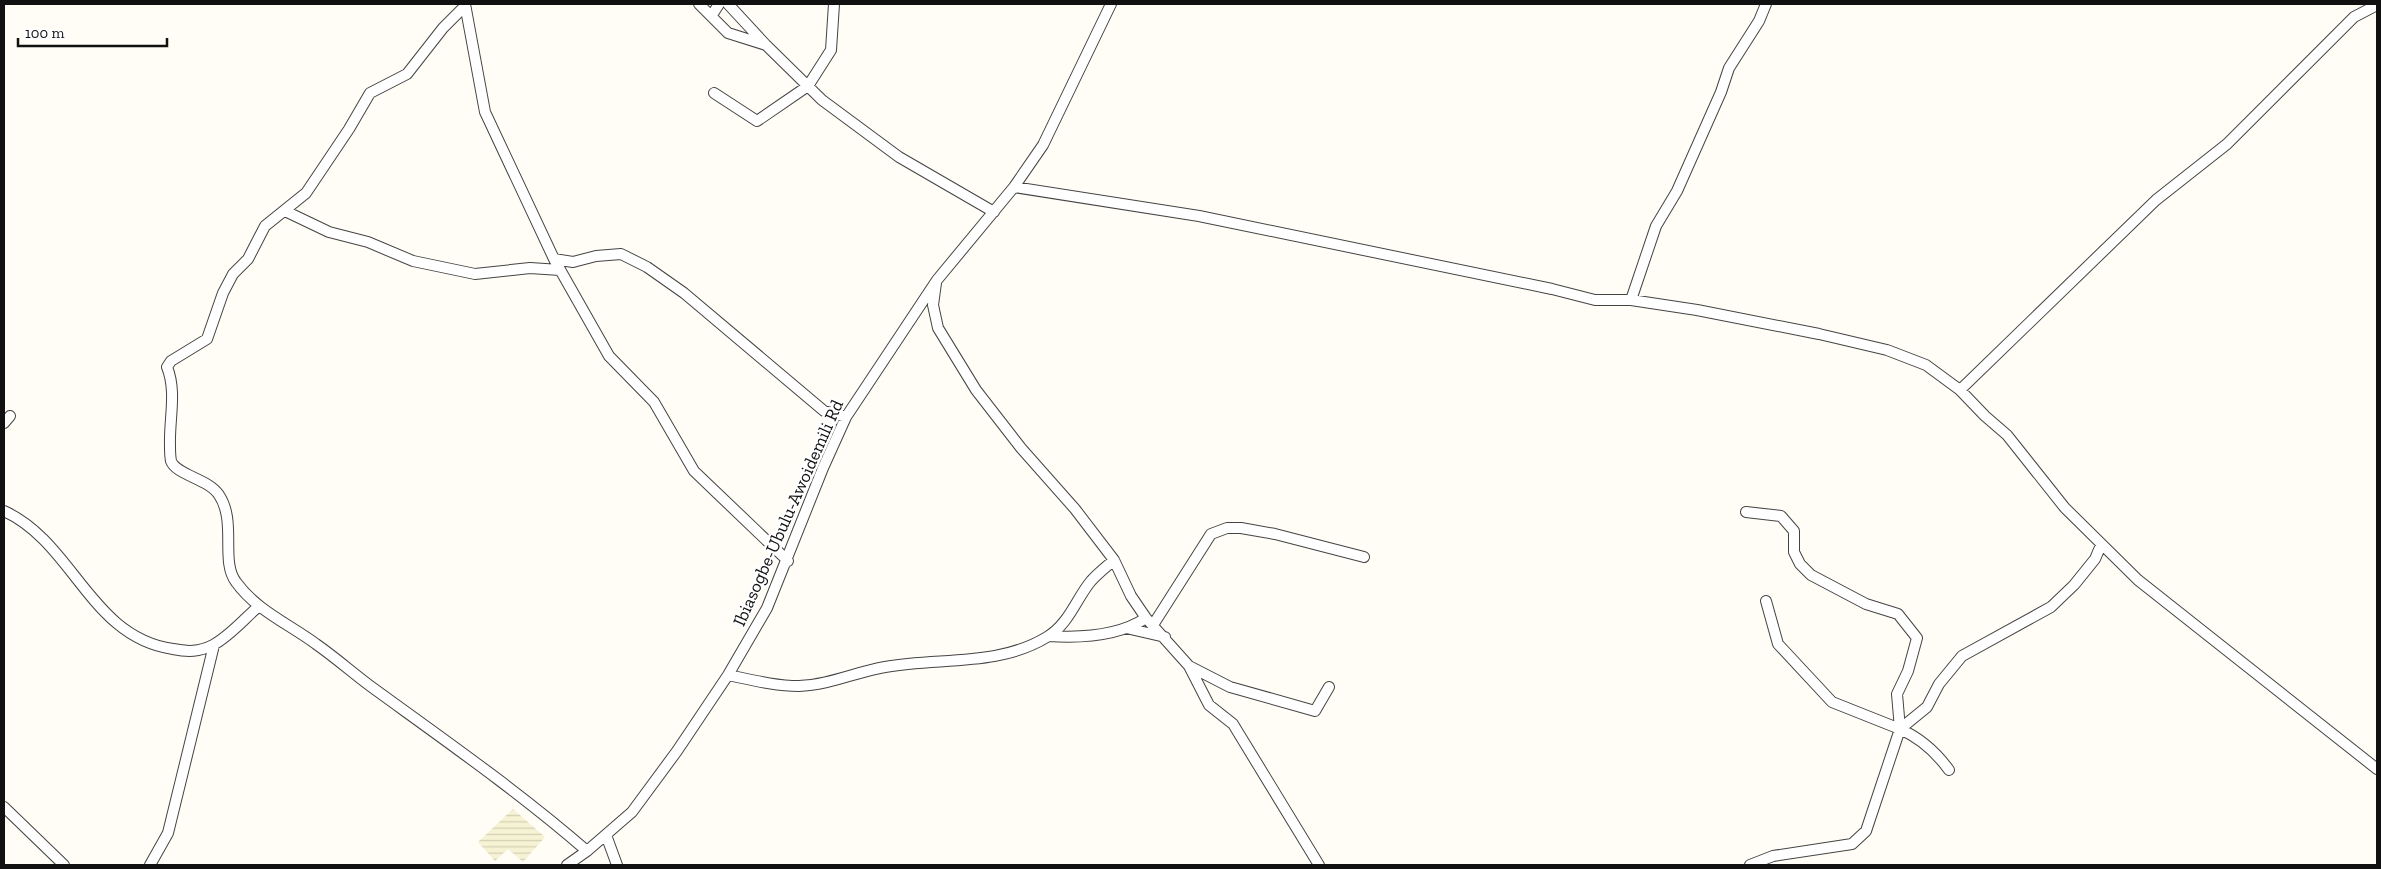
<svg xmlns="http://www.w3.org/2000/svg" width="2381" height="869" font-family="'Zilla Slab',serif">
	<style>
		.farmland { fill: url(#farmland-rules) }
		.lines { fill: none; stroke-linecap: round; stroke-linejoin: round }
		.minor-casing { stroke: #444; stroke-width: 12 }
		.minor { stroke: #fff; stroke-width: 10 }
		.labels { text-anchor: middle; stroke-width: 5; stroke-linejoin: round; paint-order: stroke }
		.street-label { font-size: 18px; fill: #111; stroke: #fff }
	</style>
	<defs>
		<pattern id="farmland-rules" width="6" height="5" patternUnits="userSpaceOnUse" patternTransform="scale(1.25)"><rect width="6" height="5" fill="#f6f3d4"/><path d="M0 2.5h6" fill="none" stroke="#d2cfb5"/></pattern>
	</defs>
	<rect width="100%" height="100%" fill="#fffdf5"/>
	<!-- farmland -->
	<path class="farmland" d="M513,809L545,837L523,862L508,849L495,861L478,842Z"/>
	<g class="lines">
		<!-- minor casing -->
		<g class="minor-casing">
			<path id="minor" d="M465,4L485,112L554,259L609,356L654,402L694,471L788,561
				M699,4L728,33L766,45L822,100L899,157L994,212
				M728,4L765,44
				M465,6L443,28L407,74L370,93L349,129L306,193L265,226L248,259L233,274L223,293L207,339L171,361L167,367C177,392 169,419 170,446C170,450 170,456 171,461C176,475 209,479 219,495C237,522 220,561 236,582C256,610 289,624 316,644C336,658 354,674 373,688C446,741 519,792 587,851
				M712,15L719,4
				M714,93L757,121L808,86L831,50L834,4
				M1014,187L1199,216L1552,289L1595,300H1631L1697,310L1819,334L1887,350L1926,365L1960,390L1985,416L2007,435L2065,508L2138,580L2377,769
				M285,211L329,232L368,242L413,261L475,274L530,268L560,270
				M554,259L573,262L596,256L621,254L647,267L684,293L824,411L846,417
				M936,283L933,305L938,328L976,390L1021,448L1075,509L1114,560L1131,596L1146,618L1189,666L1209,705L1233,724L1319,865
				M1631,300L1656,226L1677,191L1721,92L1729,68L1759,21L1766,4
				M1960,390L2156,200L2227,144L2354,17L2377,5
				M4,423L10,416
				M4,511C74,543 90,637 173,649C188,652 199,652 213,645C230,636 245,618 259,606
				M1746,512L1781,516L1794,531V552L1800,564L1811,575L1866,604L1898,614L1917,638L1908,671L1897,694L1900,729C1920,738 1936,752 1949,770
				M1766,601L1778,644L1832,702L1900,729
				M1153,625L1211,534L1227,528H1241L1275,534L1364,557
				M1126,628L1165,637
				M1049,636C1080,638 1119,636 1146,618
				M1189,666L1230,687L1315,711L1329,687
				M728,675C752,680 775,686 799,686C829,685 856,672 885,667C939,657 998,667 1047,637C1069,624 1076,599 1091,581C1098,573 1106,567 1114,560
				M4,807L64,865
				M606,835L617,865
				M150,865L168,833L214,645
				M567,865L587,851L632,812L677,751L728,675L767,608L823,468L846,417L937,280L1014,187L1043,145L1111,4
				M1750,865L1773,856L1852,844L1866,831L1900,729L1927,707L1939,684L1962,656L2051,607L2074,585L2095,559L2101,545"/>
		</g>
		<!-- minor -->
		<use href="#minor" class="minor"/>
	</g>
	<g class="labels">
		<!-- street labels -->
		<g class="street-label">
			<text transform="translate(788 513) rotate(-66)" y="6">Ibiasogbe-Ubulu-Awoidemili Rd</text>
		</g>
	</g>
	<!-- border -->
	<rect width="2381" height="869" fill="none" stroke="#111111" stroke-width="10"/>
	<!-- scale -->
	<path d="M18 38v8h149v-8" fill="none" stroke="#111111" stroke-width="2.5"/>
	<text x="25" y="38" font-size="15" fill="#111111" stroke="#ffffff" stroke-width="4" paint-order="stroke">100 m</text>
</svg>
